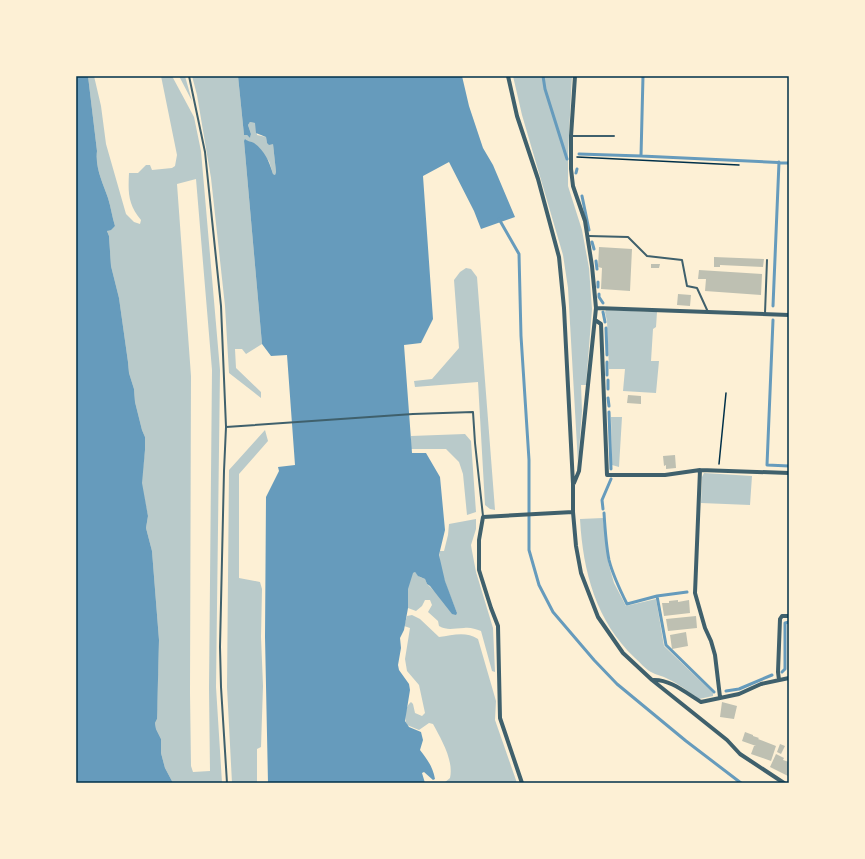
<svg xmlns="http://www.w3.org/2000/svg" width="865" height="859" font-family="'Roboto Condensed',sans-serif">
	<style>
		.green { fill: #b9caca; fill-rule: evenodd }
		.water { fill: #669bbc }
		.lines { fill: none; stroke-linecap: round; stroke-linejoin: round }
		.stream { stroke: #669bbc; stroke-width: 3 }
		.building { fill: #bec0b2 }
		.path { stroke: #003049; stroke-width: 1.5 }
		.service { stroke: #3f606c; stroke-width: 2 }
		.minor { stroke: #3f606c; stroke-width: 4 }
		.neatline { fill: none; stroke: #003049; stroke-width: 1.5 }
	</style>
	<rect width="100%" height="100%" fill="#fdf0d5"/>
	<!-- green -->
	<path class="green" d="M88,76H94L101,106L106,144L126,214L134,222L140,224L141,220C128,204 128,193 129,173H138L146,165H150L152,170L172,168L175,166L177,155L161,76H172L194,117L201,151L220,370L216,687L222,783H173L165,768L161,753V739L156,729L155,723L157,719V710L159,640L152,551L146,528L148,516L141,483L145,450V437L142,430L135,402L134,389L129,373L128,362L119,298L111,266L109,236L107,231L115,226C112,217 111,207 108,198C103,183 95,168 97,151ZM196,179L212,370L209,688L210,771L193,772L191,766L190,693L191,376L177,184Z
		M179,76H185L192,101Z
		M192,76H238L244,135H247L250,138L251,134L248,125L250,122L256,123L257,135L266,137L267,143L273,144L276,172L275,175L273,174L269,161L248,141H244L262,344L246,354L242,349H235L236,368L261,392V398L229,373L225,306L211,178L197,95Z
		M513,76H572L568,154V186L582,230L589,268L592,309L586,385H581L582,411L578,464L568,288L563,255L522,115Z
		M466,268L471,269L477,277L495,510L490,509L485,505L478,382L415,387L414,381L432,379L459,348L454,280L460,272Z
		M606,310L657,312L656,327L653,329L651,361H659L656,393L623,391L625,369H609L607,321L605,312Z
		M611,417H622L619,467L612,465Z
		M265,430L268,441L239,474V578L260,582L262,589L261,637L263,686L261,747L257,749V783H232L227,687L229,470Z
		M465,434L471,441L476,512L467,515L463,474L459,462L446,449H411V436Z
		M704,473L752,476L750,505L701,503L702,477Z
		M603,518L608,562L614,583L626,606L656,599L664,646L713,693V696L699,699C689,692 679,684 668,679C663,676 656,675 651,672C645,669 640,662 635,658C596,621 583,572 580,519Z
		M476,519V529L471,545L472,551L476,572L493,628L495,672L492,671L481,631C475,629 470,627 464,628C454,628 448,631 439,626L438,621L428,612L432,605L430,600H425L422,606L416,611L408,608L407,589L412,573L415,572L420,577L425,579L427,584L457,613C452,599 436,565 440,551H444L448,535L449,524Z
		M412,615L420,619L439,637C453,635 466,631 478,639L496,701L495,720L517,783H444L450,778C454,760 441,739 433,724L429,723L419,730L407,725C404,718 405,707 411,702L413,704L415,713L422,716L425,713L419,685L407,671L405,659L410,628L404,626L407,616Z"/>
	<!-- water -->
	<path class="water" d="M76,76H88L97,151C95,168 103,183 108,198C111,207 112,217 115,226L111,230L107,231L109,236L111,266L119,298L128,362L129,373L134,389L135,402L142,430L145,437V450L142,483L148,516L146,528L152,551L159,640L157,719L155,723L156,729L161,739V753L165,768L173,783H76Z
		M238,76H462L469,106L483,148L493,165L515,217L481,229L474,211L449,162L423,176L433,319L421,343L404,345L412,453H426L440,477L445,530L439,555L445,581L457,613L456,615L452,614L430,586L427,584L425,579L418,576L415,572L413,573L408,589V608L404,630L400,638L401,648L398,665L399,670L409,684L410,690L405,721L409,727L421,732L423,740L420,750C427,759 433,767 435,779L433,780L424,772L422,773L425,783H268L265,637L266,497L279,471L278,467L295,465L287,355L271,356L262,344L244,141L245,139C248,142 251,141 254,143C265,151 269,161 273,174L275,175L276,172L273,144L269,145L267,143L266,137L256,133L255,123L250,122L248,125L251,134L250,138L247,135H244Z"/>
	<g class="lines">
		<!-- stream -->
		<path class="stream" d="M543,76L545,89L567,159
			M643,76L641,156L789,163
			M579,154L641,156
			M576,173L577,169
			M582,196L589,230
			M499,219L519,254L521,336L529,460V550L539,585L553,612L594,660L617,684L686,741L741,783
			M592,242L594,249
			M596,261L597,269
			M598,282V287
			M599,294V297L603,303
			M773,306L779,162
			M603,312L605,322
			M773,320L767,465L789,466
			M606,328L607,355
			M607,362V375
			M608,380V389
			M608,398L609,406
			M609,412L611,469
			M603,509L602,500L611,479
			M604,513C605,529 606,545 609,560C613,576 620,590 627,604L657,596L666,645L714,692
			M657,596L687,592
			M782,672L785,669V623L789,622
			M726,691L739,689L772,675"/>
	</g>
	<!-- building -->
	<path class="building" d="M599,247L632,249L630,291L601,289L602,268L598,267Z
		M714,257L764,259L763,267L720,265V267H714Z
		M651,264H660L659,268H651Z
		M699,270L762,274L761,295L705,291L706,279H698Z
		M678,294L691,295L690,306L677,305Z
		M628,395L641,396V404L627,403Z
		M675,455L676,468L666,469V465L664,466L663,456Z
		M678,600V602L689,600L690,613L664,616L662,603H669V601Z
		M696,616L697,628L668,631L666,619Z
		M686,632L688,646L672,649L670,635Z
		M722,702L737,706L734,719L720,717Z
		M745,732L753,735V736L759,738L758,739L776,746L771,761L751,754L754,746H756L742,741Z
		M780,744L785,746L781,754L777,752Z
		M776,754L784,758L783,760L789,762L788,776L770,767Z"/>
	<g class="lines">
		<!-- path -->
		<path class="path" d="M577,157L739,165
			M719,464L726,393"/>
		<!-- service -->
		<path class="service" d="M189,76L205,152L221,306L226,427L224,471L220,647L221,687L227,783
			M571,136H614
			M589,236L628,237L647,256L682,260L687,286L697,288L708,312
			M765,313L767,260
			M226,427L413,414L473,412L475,443L483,516"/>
		<!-- minor -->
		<path class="minor" d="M508,76L517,116L538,179L559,257L564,308L573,484V512L576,546L581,573L598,617L623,653L652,680L727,740L740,754L784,783
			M596,308L789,315
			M595,320L601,324L607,475H665L700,470L789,473
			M700,470L695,593L705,628L711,641L715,655L720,697
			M574,483L579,471L596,308L592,266L585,221L573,186L571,169V136L575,76
			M653,680C670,679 686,693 701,702L739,694L761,684L789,678
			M779,680L778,672L780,619L782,616H789
			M522,783L500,718L498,626L491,608L479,570V540L483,517L573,512"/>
	</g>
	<!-- border -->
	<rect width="865" height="859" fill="none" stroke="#fdf0d5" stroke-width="154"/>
	<rect x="77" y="77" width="711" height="705" class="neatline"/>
</svg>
